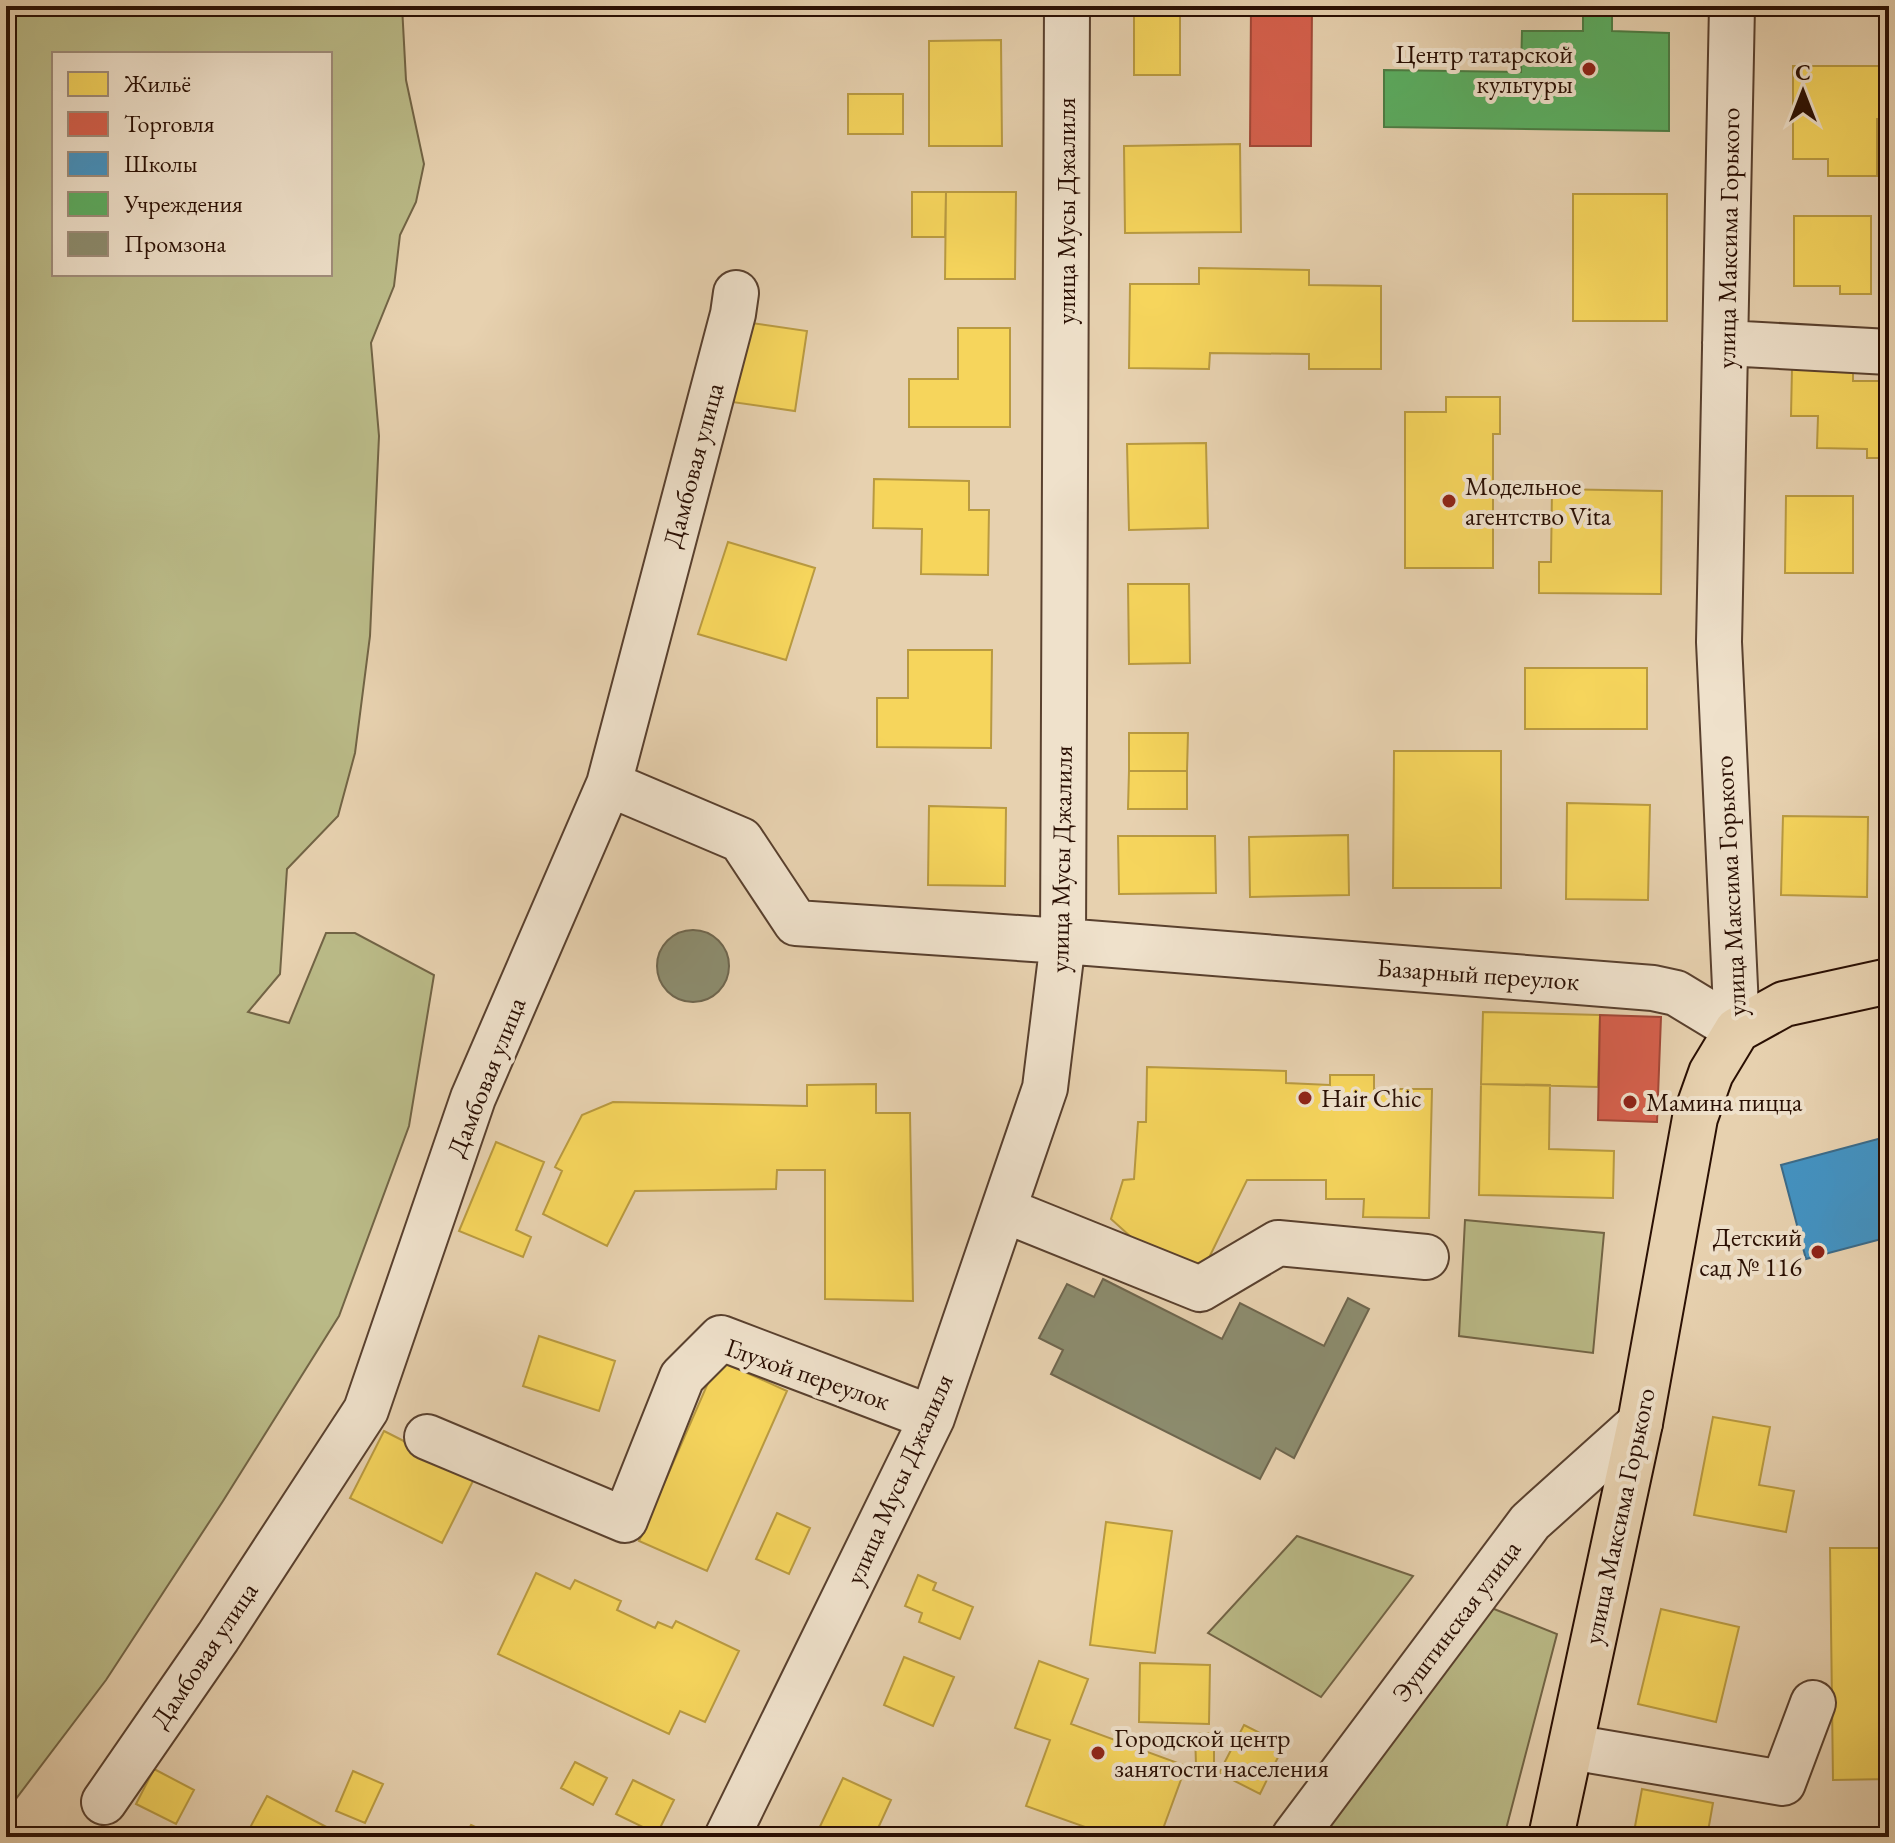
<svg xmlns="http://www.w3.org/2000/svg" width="1895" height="1843" font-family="'EB Garamond',serif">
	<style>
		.green { fill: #baba87; stroke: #726445; stroke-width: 2; fill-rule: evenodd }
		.homes { fill: #f6d55c; stroke: #b99a41; stroke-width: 2 }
		.shops { fill: #d6604d; stroke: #a24837; stroke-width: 2 }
		.schools { fill: #4393c3; stroke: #3c6b89; stroke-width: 2 }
		.public { fill: #5aae61; stroke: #4c7e45; stroke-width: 2 }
		.industry { fill: #8c8c6e; stroke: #6f664e; stroke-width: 2 }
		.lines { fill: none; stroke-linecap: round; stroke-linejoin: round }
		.minor-casing { stroke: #59402e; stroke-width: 48 }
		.major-casing { stroke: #2a0f03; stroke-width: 48 }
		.minor { stroke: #efe1cb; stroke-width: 44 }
		.major { stroke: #e7d1af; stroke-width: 44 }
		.poi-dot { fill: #8f2418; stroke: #efe1cb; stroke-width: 3 }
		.labels { text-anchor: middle; stroke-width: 8; stroke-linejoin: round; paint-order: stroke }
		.poi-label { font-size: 26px; fill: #2a0f03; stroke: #efe1cb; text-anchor: start }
		.street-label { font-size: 26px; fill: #2a0f03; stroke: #efe1cb }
	</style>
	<rect width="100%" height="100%" fill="#e7d1af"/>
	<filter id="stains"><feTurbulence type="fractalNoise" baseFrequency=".0025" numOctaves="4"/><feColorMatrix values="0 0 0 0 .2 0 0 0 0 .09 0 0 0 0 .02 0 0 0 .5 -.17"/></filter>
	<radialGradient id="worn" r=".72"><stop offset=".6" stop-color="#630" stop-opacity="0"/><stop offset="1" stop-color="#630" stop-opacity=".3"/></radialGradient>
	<!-- green -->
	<path class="green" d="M6,6H402L406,80L424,164L416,202L400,235L394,286L371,343L379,436L370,636L355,753L338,816L287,869L280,974L248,1012L289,1023L326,933H355L434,975L409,1126L339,1316L223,1501L106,1680L6,1812ZM54,54H330V274H54Z
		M1465,1220L1604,1233L1593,1353L1459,1336Z
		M1297,1536L1413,1576L1321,1697L1208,1633Z
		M1489,1607L1557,1634L1504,1837H1312Z"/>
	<!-- homes -->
	<path class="homes" d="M1134,6H1180V75H1134Z
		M1001,40L1002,146H929V41Z
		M1793,66H1889V119H1877V176H1828V159H1793Z
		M848,94H903V134H848Z
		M1240,144L1241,232L1125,233L1124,146Z
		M912,192H946L945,237H912Z
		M946,192H1016L1015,279H945Z
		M1573,194H1667V321H1573Z
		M1794,216H1871V294H1840V286H1794Z
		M1199,268L1309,270V285L1381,286V369H1309V354L1210,353L1209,369L1129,368L1130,284H1199Z
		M744,322L807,331L795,411L732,402Z
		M958,328H1010V427H909V379H958Z
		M1792,368L1853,369V381H1889V458H1867V449L1817,448L1818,416H1791Z
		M1446,397H1500V434H1493V568H1405V412H1446Z
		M1206,443L1208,528L1129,530L1127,444Z
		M874,479L969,481V510H989L988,575L921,574L922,529L873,528Z
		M1552,489L1662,491L1661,594L1539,593V562H1551Z
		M1786,496H1853V573H1785Z
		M728,542L815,568L786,660L698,634Z
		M1128,584H1189L1190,663L1129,664Z
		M908,650H992L991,748L877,747V698H908Z
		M1525,668H1647V729H1525Z
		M1129,733H1188L1187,771H1129Z
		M1394,751H1501V888H1393Z
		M1129,771H1187V809H1128Z
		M1567,803L1650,805L1648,900L1566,899Z
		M929,806L1006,808L1005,886L928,885Z
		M1783,816L1868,817L1867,897L1781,895Z
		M1348,835L1349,895L1250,897L1249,837Z
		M1118,836H1215L1216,893L1119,894Z
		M1483,1012L1600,1015L1598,1087L1481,1084Z
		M1147,1067L1286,1071V1083L1330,1085V1075H1374V1089H1432L1429,1218L1363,1217L1364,1199H1326V1180H1247L1203,1270L1150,1254L1111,1219L1123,1180L1134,1179L1138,1122H1146Z
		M876,1084V1113H910L913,1301L825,1299V1170H777L776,1189L635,1191L607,1246L543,1214L562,1171L555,1167L582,1115L613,1102L807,1106V1085Z
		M1481,1084L1550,1085L1549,1149L1614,1151L1613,1198L1479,1195Z
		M496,1142L544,1162L516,1230L531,1237L523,1257L459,1231Z
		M539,1336L615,1361L599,1411L523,1386Z
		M718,1360L787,1391L707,1571L639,1541Z
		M1713,1417L1770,1427L1759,1485L1794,1491L1786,1532L1694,1515Z
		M384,1431L475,1477L442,1543L350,1498Z
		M777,1513L810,1528L789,1574L756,1559Z
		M1106,1522L1172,1531L1155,1653L1090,1645Z
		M1830,1548H1889V1779L1833,1780Z
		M536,1573L570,1589L575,1580L621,1601L617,1610L655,1628L658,1622L672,1628L676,1621L739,1651L705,1722L680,1711L669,1734L498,1654Z
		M918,1575L936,1583L933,1590L973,1607L960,1639L919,1622L922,1613L905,1606Z
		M1661,1609L1739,1627L1716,1722L1638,1704Z
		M904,1657L954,1677L933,1726L884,1705Z
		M1039,1661L1088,1679L1071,1724L1186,1766L1160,1837H1113L1026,1806L1050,1740L1015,1728Z
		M1140,1663L1210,1665L1209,1724L1139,1722Z
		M1244,1725L1284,1745L1260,1794L1219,1773Z
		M1214,1733V1764L1196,1765L1195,1734Z
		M575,1762L607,1778L593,1805L561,1788Z
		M154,1769L194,1790L176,1824L136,1804Z
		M353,1771L383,1784L365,1823L336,1811Z
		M843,1778L891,1800L874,1837H815Z
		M633,1780L674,1800L657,1834L616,1814Z
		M1642,1789L1713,1803L1707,1837H1633Z
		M267,1796L338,1833L336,1837H245Z
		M471,1825L496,1837H465Z"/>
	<!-- shops -->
	<path class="shops" d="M1251,6H1312L1311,146H1250Z
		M1600,1015L1661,1017L1657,1122L1598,1120Z"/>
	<!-- schools -->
	<path class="schools" d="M1889,1136V1237L1806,1259L1781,1165Z"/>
	<!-- public -->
	<path class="public" d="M1583,16H1612V31L1669,33V131L1384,127V70L1521,72L1522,31H1583Z"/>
	<!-- industry -->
	<path class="industry" d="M657 966a36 36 0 1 1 72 0a36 36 0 1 1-72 0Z
		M1103,1279L1222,1339L1240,1303L1324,1346L1348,1298L1369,1309L1294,1458L1276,1448L1260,1479L1051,1374L1063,1350L1039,1338L1067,1284L1094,1297Z"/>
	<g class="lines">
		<!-- minor casing -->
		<g class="minor-casing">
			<path id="minor" d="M1732,6L1719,642L1737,1030
				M1725,343L1889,352
				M609,784L741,840L796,923L1063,941L1653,988L1676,993L1737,1030
				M1004,1210L1200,1289L1278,1243L1426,1257
				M427,1437L625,1520L682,1377L721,1338L932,1418
				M1571,1747L1783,1783L1813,1703
				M104,1802L218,1637L366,1410L473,1098L609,784L733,314L736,293
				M727,1837L932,1418L1045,1088L1063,941L1067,6
				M1294,1837L1530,1522L1640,1423"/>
		</g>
		<!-- major casing -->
		<g class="major-casing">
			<path id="major" d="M1551,1837L1640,1423L1695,1118L1711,1073L1737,1030L1784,1004L1889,981"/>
		</g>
		<!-- minor -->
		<use href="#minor" class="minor"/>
		<!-- major -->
		<use href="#major" class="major"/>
	</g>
	<!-- markers -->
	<g class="poi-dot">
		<circle cx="1589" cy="69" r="8"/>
		<circle cx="1449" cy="501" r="8"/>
		<circle cx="1305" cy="1098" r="8"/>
		<circle cx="1630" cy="1102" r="8"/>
		<circle cx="1818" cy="1252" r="8"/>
		<circle cx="1098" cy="1753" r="8"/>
	</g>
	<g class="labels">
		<!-- poi labels -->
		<g class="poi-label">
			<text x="1573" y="63" text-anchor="end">Центр татарской<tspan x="1573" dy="30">культуры</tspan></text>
			<text x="1465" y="495">Модельное<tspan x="1465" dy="30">агентство Vita</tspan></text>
			<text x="1321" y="1107">Hair Chic</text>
			<text x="1646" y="1111">Мамина пицца</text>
			<text x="1802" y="1246" text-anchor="end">Детский<tspan x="1802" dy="30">сад № 116</tspan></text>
			<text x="1114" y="1747">Городской центр<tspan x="1114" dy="30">занятости населения</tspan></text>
		</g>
		<!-- street labels -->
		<g class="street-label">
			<text transform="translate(1066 211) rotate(-90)" y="9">улица Мусы Джалиля</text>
			<text transform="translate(1728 238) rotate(-89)" y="9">улица Максима Горького</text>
			<text transform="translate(693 465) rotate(-75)" y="9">Дамбовая улица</text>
			<text transform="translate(1061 859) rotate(-89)" y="9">улица Мусы Джалиля</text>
			<text transform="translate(1730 886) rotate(-93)" y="9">улица Максима Горького</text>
			<text transform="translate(1478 974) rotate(4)" y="9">Базарный переулок</text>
			<text transform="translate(486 1077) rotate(-68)" y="9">Дамбовая улица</text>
			<text transform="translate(808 1374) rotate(19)" y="9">Глухой переулок</text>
			<text transform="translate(899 1479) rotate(-66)" y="9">улица Мусы Джалиля</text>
			<text transform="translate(1619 1516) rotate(-78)" y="9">улица Максима Горького</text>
			<text transform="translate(1456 1621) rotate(-53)" y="9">Эуштинская улица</text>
			<text transform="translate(204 1655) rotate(-56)" y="9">Дамбовая улица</text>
		</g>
	</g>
	<!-- margin -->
	<rect width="1895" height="1843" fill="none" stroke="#e7d1af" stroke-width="32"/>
	<rect x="8" y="8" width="1879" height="1827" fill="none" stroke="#2a0f03" stroke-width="4"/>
	<rect x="16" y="16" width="1863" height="1811" fill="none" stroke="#2a0f03" stroke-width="2"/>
	<!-- legend -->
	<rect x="52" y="52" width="280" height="224" fill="#efe1cb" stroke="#a08d7b" stroke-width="2"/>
	<rect x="68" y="72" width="40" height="24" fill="#f6d55c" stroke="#a08d7b" stroke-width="2"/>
	<text x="124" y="92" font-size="24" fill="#2a0f03">Жильё</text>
	<rect x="68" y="112" width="40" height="24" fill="#d6604d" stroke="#a08d7b" stroke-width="2"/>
	<text x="124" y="132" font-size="24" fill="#2a0f03">Торговля</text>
	<rect x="68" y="152" width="40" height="24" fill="#4393c3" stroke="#a08d7b" stroke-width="2"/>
	<text x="124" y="172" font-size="24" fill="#2a0f03">Школы</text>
	<rect x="68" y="192" width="40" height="24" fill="#5aae61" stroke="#a08d7b" stroke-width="2"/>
	<text x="124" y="212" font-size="24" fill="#2a0f03">Учреждения</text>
	<rect x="68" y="232" width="40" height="24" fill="#8c8c6e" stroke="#a08d7b" stroke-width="2"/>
	<text x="124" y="252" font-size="24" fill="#2a0f03">Промзона</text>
	<!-- north arrow -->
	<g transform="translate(1803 92)" stroke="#efe1cb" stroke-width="6" paint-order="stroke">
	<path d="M0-6L14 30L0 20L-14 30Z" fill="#2a0f03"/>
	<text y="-12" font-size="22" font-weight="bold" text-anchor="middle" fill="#2a0f03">С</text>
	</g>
	<rect width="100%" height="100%" filter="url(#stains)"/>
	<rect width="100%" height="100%" fill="url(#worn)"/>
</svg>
